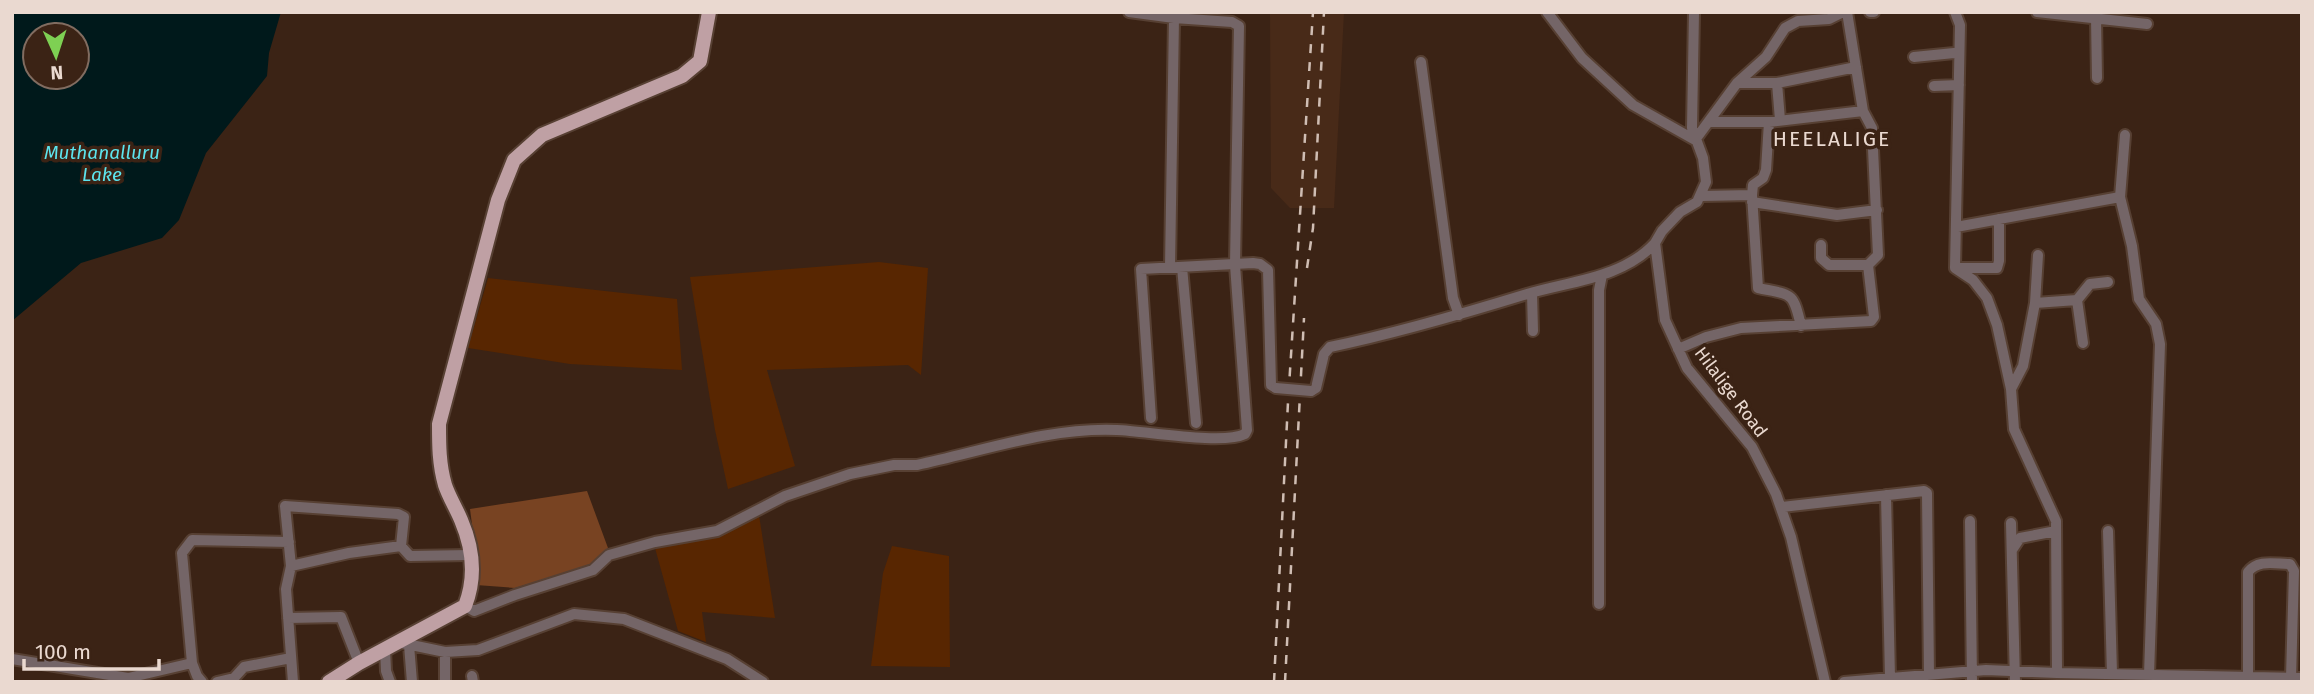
<svg xmlns="http://www.w3.org/2000/svg" width="2314" height="694" font-family="'Fira Sans',sans-serif">
	<style>
		.built { fill: #482a18 }
		.green { fill: #582601 }
		.forest { fill: #784322 }
		.water { fill: #00191b; fill-rule: evenodd }
		.lines { fill: none; stroke-linecap: round; stroke-linejoin: round }
		.minor-casing { stroke: #574033; stroke-width: 14 }
		.major-casing { stroke: #574033; stroke-width: 18 }
		.minor { stroke: #746567; stroke-width: 10 }
		.major { stroke: #bfa0a4; stroke-width: 14 }
		.rail { stroke: #cfbdb3; stroke-width: 2.5; stroke-dasharray: 9 9; stroke-linecap: butt }
		.minor-bridge-casing { stroke: #574033; stroke-width: 14; stroke-linecap: butt }
		.minor-bridge { stroke: #746567; stroke-width: 10 }
		.labels { text-anchor: middle; stroke-width: 7; stroke-linejoin: round; paint-order: stroke }
		.street-label { font-size: 18px; fill: #ead9d0; stroke: #3b2315 }
		.water-label { font-size: 19px; font-style: italic; fill: #5de4ed; stroke: #3b2315 }
		.quarter-label { font-size: 21px; letter-spacing: 2px; fill: #ead9d0; stroke: #3b2315 }
	</style>
	<rect width="100%" height="100%" fill="#3b2315"/>
	<!-- built -->
	<path class="built" d="M1270,12H1344L1334,208H1290L1271,188Z"/>
	<!-- green -->
	<path class="green" d="M879,262L928,268L921,375L908,365L767,370L795,466L728,489L715,430L690,277Z
		M488,278L677,299L682,370L570,364L468,348Z
		M759,515L775,618L702,612L706,642L678,631L655,548L718,537Z
		M892,546L949,556L950,667L871,666L883,573Z"/>
	<!-- forest -->
	<path class="forest" d="M587,491L608,548L591,565L515,588L476,585L477,563L470,509Z"/>
	<!-- water -->
	<path class="water" d="M12,12H281L269,53L267,76L206,153L179,220L162,238L81,263L12,321ZM35,35H77V77H35Z"/>
	<g class="lines">
		<!-- minor casing -->
		<g class="minor-casing">
			<path id="minor" d="M1547,12L1582,58L1633,105L1695,140L1737,83L1766,57L1785,28L1798,21L1829,19L1843,12
				M1694,12L1692,128L1703,158L1706,182L1697,202L1680,212L1662,231L1655,243L1665,320L1687,368L1752,447L1776,494L1791,537L1825,682
				M1870,12H1874
				M1955,12L1960,25L1955,268L1973,280L1987,298L1997,325L2011,389L2014,429L2056,521L2057,673
				M2037,12L2147,24
				M2096,18L2097,78
				M1914,57L1954,53L1959,55
				M1421,62L1453,298L1459,315
				M1737,83H1777
				M1934,86L1959,85
				M1780,120L1777,83L1856,67
				M1709,122H1769L1863,111
				M1769,122L1766,170L1763,178L1753,185L1752,195L1758,288C1792,295 1793,291 1801,326
				M1702,196L1752,195
				M2120,197L2132,246L2139,299L2156,324L2160,344L2149,675
				M1752,202L1837,215L1877,210
				M1956,227L2120,197L2125,135
				M1821,245V258L1829,265H1868
				M1170,267L1174,18
				M1182,267L1196,423
				M1955,268H1997L1999,261V219
				M1532,293L1533,331
				M2035,303L2038,255
				M2083,343L2077,300L2090,284L2108,282
				M1678,349L1706,337L1741,328L1871,321L1874,317L1868,265L1878,255L1872,128L1863,111L1847,12
				M2011,389L2023,366L2035,303L2077,300
				M1311,391L1316,388L1324,354L1330,347C1397,333 1462,314 1527,294C1571,281 1623,278 1655,243
				M1151,418L1141,269L1253,263L1260,264L1268,270L1271,385L1276,388
				M1886,495L1890,678
				M1782,507L1924,491L1927,493L1929,675
				M1970,521L1972,682
				M2011,523L2015,682
				M2108,531L2112,674
				M401,546L410,556L470,555
				M2012,550L2020,538L2056,531
				M291,566L349,553L401,546L404,517L398,514L285,506L291,566L286,589L293,682
				M1599,604V290L1602,275
				M465,606L474,611L515,595L593,570L609,555L655,542L717,531L785,496L850,474L894,465H917C983,451 1050,427 1117,430C1146,431 1223,445 1245,434L1247,430L1235,265L1239,26L1232,22L1174,18L1129,12
				M288,618L341,617L359,663
				M397,642L445,652L478,650L574,614L624,619L727,659L763,682
				M409,645L412,682
				M385,649L386,671L390,682
				M445,652V682
				M12,659L128,678L130,682
				M192,663L197,676L202,682
				M472,676L473,682
				M128,678L192,663L182,553L192,540L289,542
				M2248,678V572C2258,559 2275,564 2290,564L2294,571L2291,678
				M217,682L234,678L244,667L291,658
				M1844,682L1986,670L2057,673L2302,678"/>
		</g>
		<!-- major casing -->
		<g class="major-casing">
			<path id="major" d="M329,682L359,663L465,606C476,578 473,548 461,520C456,508 449,497 445,485C439,464 439,445 439,424L498,200L514,160L542,135L682,76L700,61L709,12"/>
		</g>
		<!-- minor -->
		<use href="#minor" class="minor"/>
		<!-- major -->
		<use href="#major" class="major"/>
		<!-- rail -->
		<path class="rail" d="M1307,268L1313,228L1324,12
			M1274,682L1288,402L1313,12
			M1285,682L1304,318"/>
		<!-- minor-bridge casing -->
		<g class="minor-bridge-casing">
			<path id="minor-bridge" d="M1276,388L1311,391"/>
		</g>
		<!-- minor-bridge -->
		<use href="#minor-bridge" class="minor-bridge"/>
	</g>
	<g class="labels">
		<!-- street labels -->
		<g class="street-label">
			<text transform="translate(1731 392) rotate(53)" y="6">Hilalige Road</text>
		</g>
		<!-- water labels -->
		<g class="water-label">
			<text x="102" y="159">Muthanalluru<tspan x="102" dy="22">Lake</tspan></text>
		</g>
		<!-- quarter labels -->
		<g class="quarter-label">
			<text x="1832" y="146">HEELALIGE</text>
		</g>
	</g>
	<!-- border -->
	<rect width="2314" height="694" fill="none" stroke="#ead9d0" stroke-width="28"/>
	<!-- north arrow -->
	<g transform="translate(56 56) rotate(177)"><circle r="33" fill="#3b2315" stroke="#816c60" stroke-width="2"/>
	<path d="M0-5L12 26L0 18L-12 26Z" fill="#7ed053"/>
	<text y="-10" font-size="19" font-weight="bold" text-anchor="middle" fill="#ead9d0">N</text>
	</g>
	<!-- scale -->
	<path d="M24 659v10h135v-10" fill="none" stroke="#ead9d0" stroke-width="3.5"/>
	<text x="35" y="659" font-size="21" fill="#ead9d0" stroke="#3b2315" stroke-width="5" paint-order="stroke">100 m</text>
</svg>
